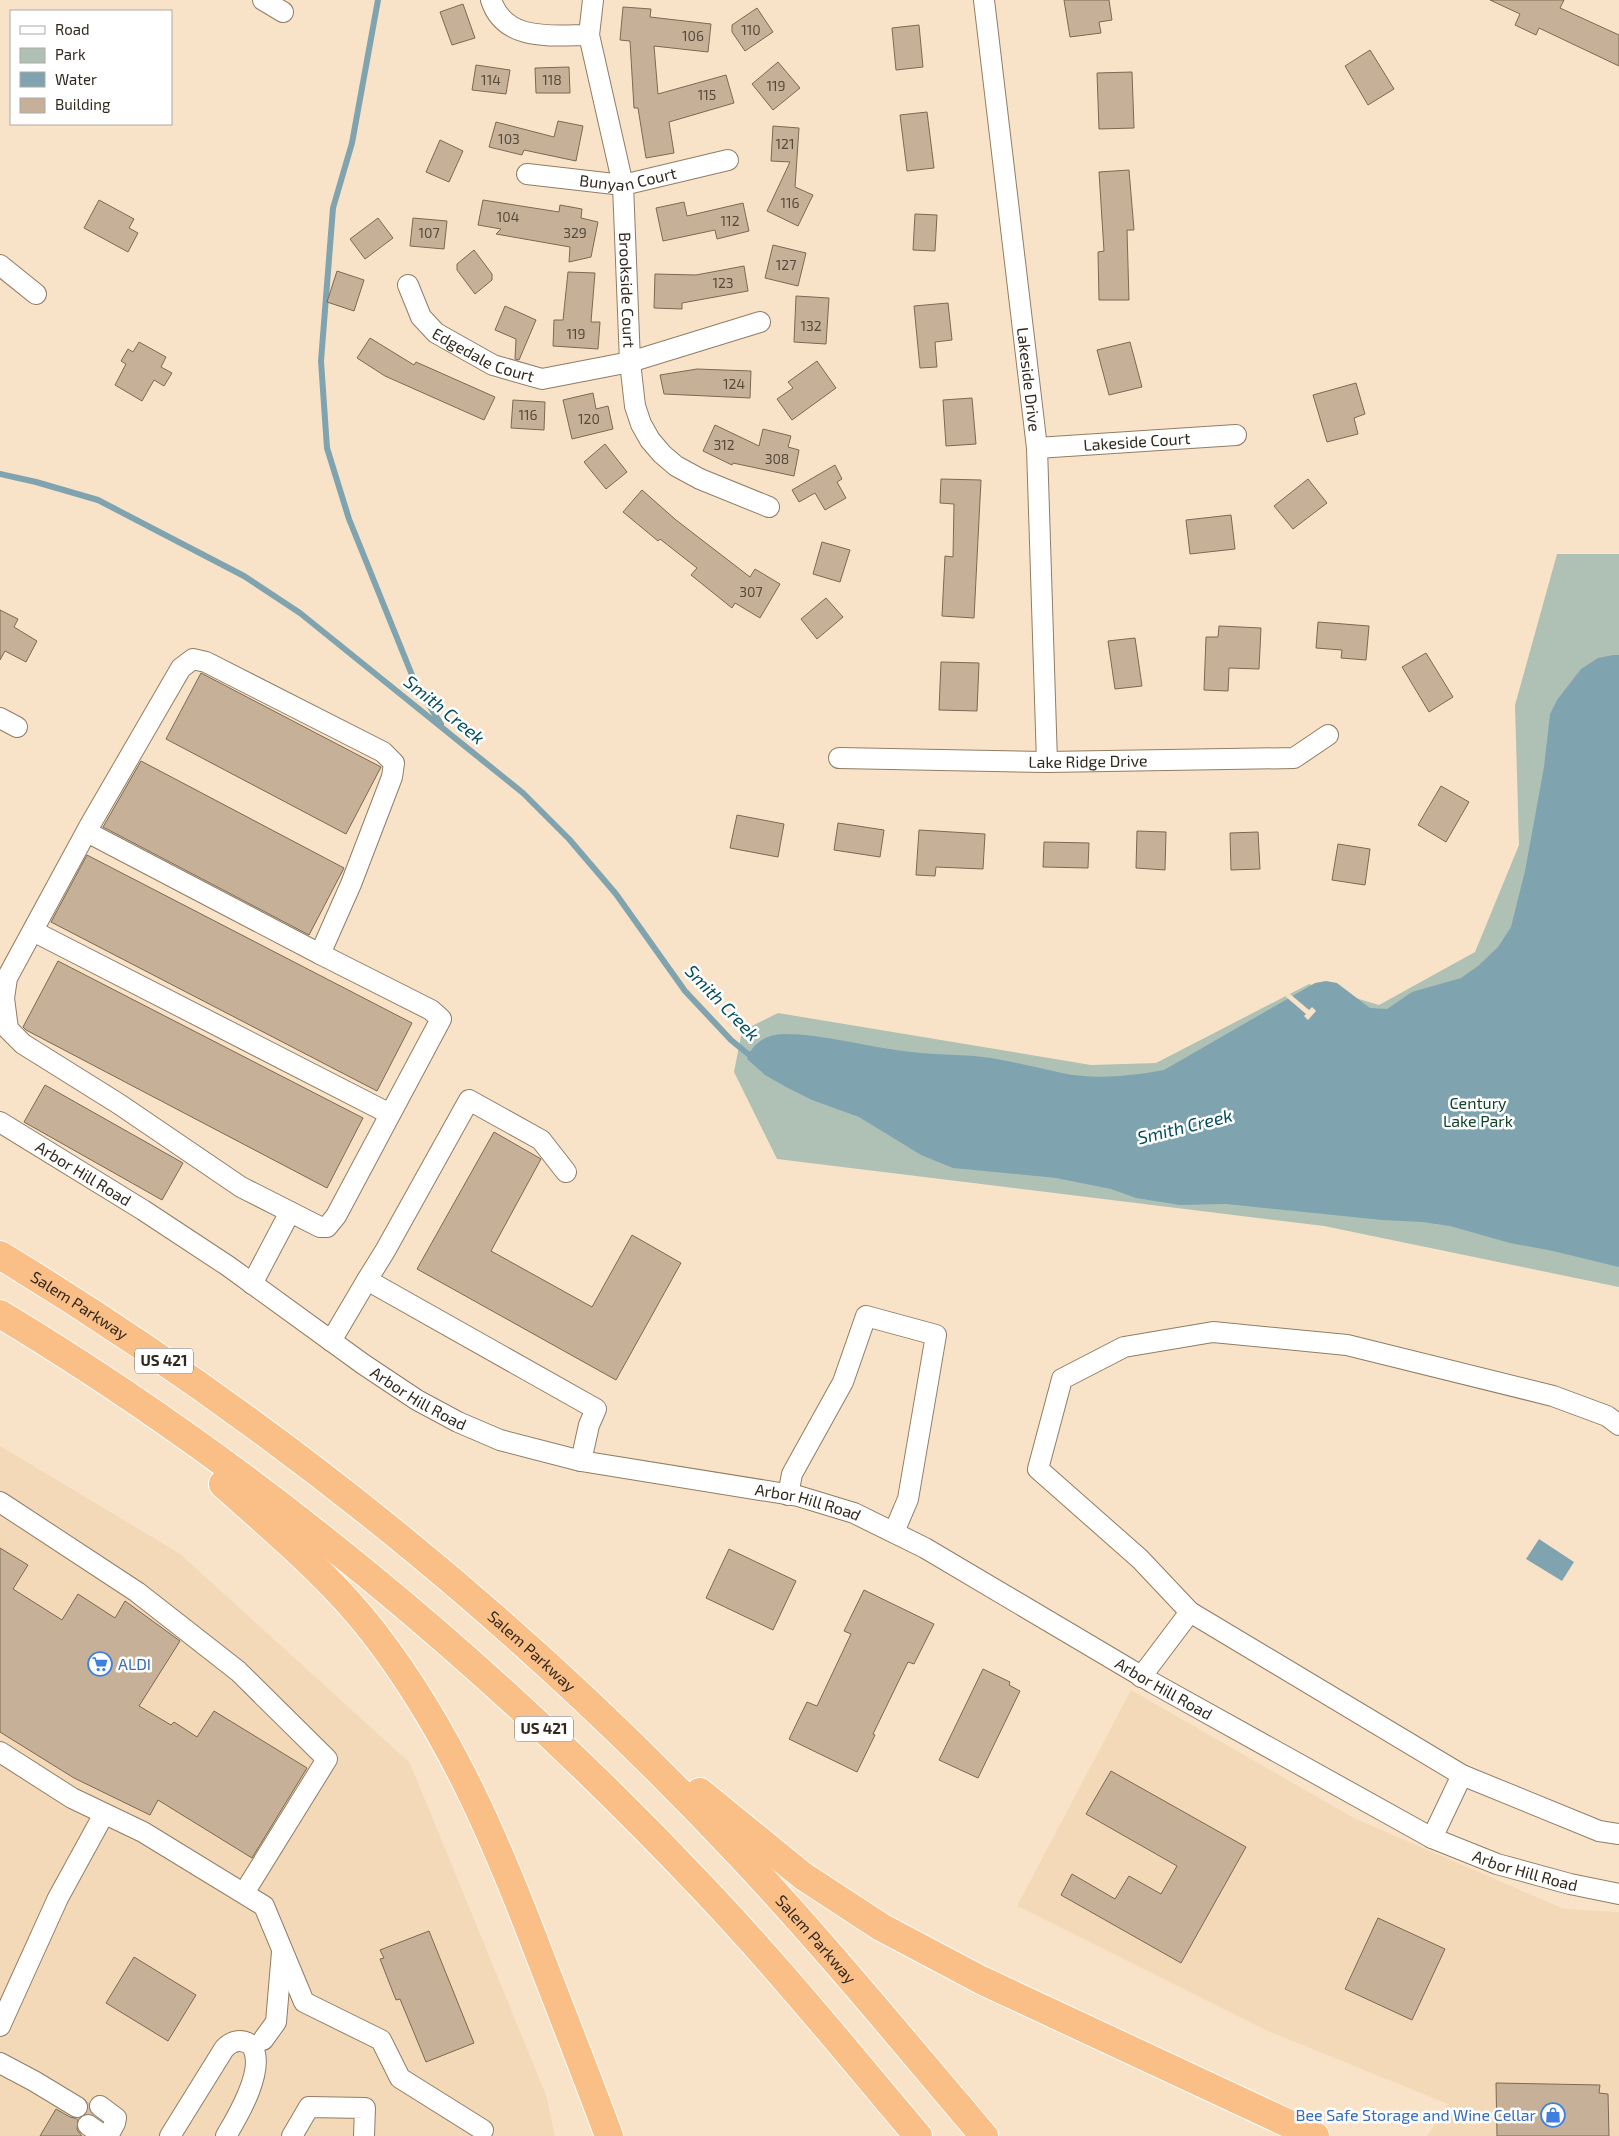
<svg xmlns="http://www.w3.org/2000/svg" width="1619" height="2136" font-family="'Exo 2',sans-serif">
	<style>
		.built { fill: #f4d9b8 }
		.green { fill: #afc1b4 }
		.water { fill: #80a4af }
		.pier { fill: #f9e3c8 }
		.lines { fill: none; stroke-linecap: round; stroke-linejoin: round }
		.stream { stroke: #80a4af; stroke-width: 6 }
		.building { fill: #c6b198; stroke: #7c6951 }
		.minor-tunnel { stroke: #d1bea6; stroke-width: 20; stroke-dasharray: 20 10; stroke-linecap: butt }
		.minor-casing { stroke: #917d64; stroke-width: 22 }
		.highway-casing { stroke: #fff; stroke-width: 30 }
		.minor { stroke: #fff; stroke-width: 20 }
		.highway { stroke: #fabe87; stroke-width: 28 }
		.labels { text-anchor: middle; stroke-width: 5; stroke-linejoin: round; paint-order: stroke }
		.number-label { font-size: 14px; fill: #564a3c }
		.shield { fill: #fff; stroke: #6f6862; stroke-width: 1 }
		.shield-label { font-size: 15px; font-weight: bold; fill: #31281e }
		.street-label { font-size: 16px; fill: #31281e; stroke: #fff }
		.park-label { font-size: 16px; fill: #114429; stroke: #fff }
		.shop-label { font-size: 16px; fill: #366cbe; stroke: #fff; text-anchor: start }
		.water-label { font-size: 18px; font-style: italic; fill: #004e60; stroke: #fff }
	</style>
	<rect width="100%" height="100%" fill="#f9e3c8"/>
	<!-- built -->
	<path class="built" d="M0,1446L179,1553L410,1763L546,2095L555,2136H0Z
		M1131,1690L1354,1818L1564,1909L1619,1912V2136H1427L1448,2104L1263,2029L1017,1906Z"/>
	<!-- green -->
	<path class="green" d="M1557,554H1619V1287L1324,1226L777,1159L734,1072L742,1031L778,1013L1091,1065L1156,1063L1309,984L1379,1005L1475,952L1519,845L1515,705Z"/>
	<!-- water -->
	<path class="water" d="M1613,655H1619V1267L1553,1251L1510,1243L1450,1226L1422,1222L1382,1220L1226,1204L1180,1205L1136,1198L1111,1189L1056,1178L953,1168L921,1155L859,1117L812,1100L786,1087L765,1075L747,1059C752,1043 767,1034 784,1034C827,1034 869,1048 912,1052C938,1055 965,1054 991,1058C1015,1062 1038,1068 1062,1073C1095,1080 1131,1076 1164,1070L1315,983L1326,981L1337,983L1370,1008L1387,1009L1412,992L1461,978L1478,966L1498,947L1511,927L1525,871L1544,767L1550,714L1557,700L1581,669L1598,658Z
		M1539,1539L1574,1562L1562,1581L1526,1559Z"/>
	<!-- pier -->
	<path class="pier" d="M1290,994L1309,1010L1312,1007L1316,1011L1308,1020L1304,1016L1306,1014L1285,996Z"/>
	<g class="lines">
		<!-- stream -->
		<path class="stream" d="M378,0L352,143L333,208L321,361L327,448L349,519L416,685L441,724
			M0,474L36,482L98,500L244,576L300,613L523,793L569,839L616,894L685,991L731,1040L748,1054L755,1056"/>
	</g>
	<!-- building -->
	<path class="building" d="M1064,0H1109L1112,20L1099,22L1101,33L1070,37Z
		M1490,0H1564L1560,8L1619,35V66L1539,28L1536,35L1515,25L1520,14Z
		M463,4L475,38L452,45L440,12Z
		M623,7L651,9L650,17L711,24L708,52L654,46L658,94L726,75L734,103L669,122L674,153L646,158L638,108H634L630,41L620,40Z
		M757,8L773,32L745,51L732,32V25Z
		M919,25L923,67L896,70L892,28Z
		M1370,50L1394,89L1368,105L1345,66Z
		M778,62L800,88L773,110L752,84Z
		M476,65L510,70L506,94L472,90Z
		M569,67L570,93H536L535,68Z
		M1132,72L1134,128L1099,129L1097,73Z
		M927,112L934,168L907,171L900,115Z
		M558,121L583,126L576,161L524,150L522,155L489,147L496,122L554,137Z
		M773,126L799,128L795,187L813,195L798,226L767,211L790,162L771,161Z
		M440,140L463,151L449,182L426,172Z
		M1129,170L1134,230H1127L1129,300H1099L1098,252L1104,251L1099,172Z
		M99,200L134,219L129,228L138,233L128,252L84,228Z
		M483,200L559,212L560,205L582,209L581,218L598,222L591,257L569,262L570,247L496,234L501,229L478,225Z
		M684,202L687,216L743,203L749,231L717,239L715,230L663,241L656,208Z
		M915,214L937,215L935,251L913,250Z
		M378,218L393,238L365,259L350,239Z
		M413,218L447,221L444,249L410,246Z
		M773,245L806,253L798,286L765,278Z
		M474,250L492,274V280L475,294L457,270V264Z
		M744,266L748,291L682,303V309L654,308L655,274L696,275Z
		M337,271L364,280L354,311L327,302Z
		M568,272L595,273L591,322H600L598,349L553,346L554,320H563Z
		M796,296L829,298L826,344L794,342Z
		M948,303L952,340L935,342L937,367L920,368L914,306Z
		M505,306L536,320L519,360L515,359L516,339L495,330Z
		M370,338L414,365L416,362L495,397L484,420L385,376L357,358Z
		M139,342L166,357L161,367L172,373L164,386L154,380L142,401L115,385L126,364L121,361L128,349L133,352Z
		M1130,342L1142,387L1109,395L1097,350Z
		M817,361L836,388L792,420L777,399L793,388L788,382Z
		M697,369L751,371L750,398L664,394L660,375Z
		M1356,383L1365,414L1354,418L1358,434L1327,442L1313,395Z
		M593,393L596,409L608,406L613,429L572,439L563,400Z
		M972,398L976,444L946,446L943,400Z
		M513,400L545,402L544,430L511,428Z
		M715,425L759,446L763,429L791,436L788,447L799,450L794,476L733,463L732,465L703,451Z
		M605,444L627,472L606,489L584,462Z
		M835,465L842,479L837,482L846,498L825,510L815,493L799,502L792,490Z
		M941,479L981,480L974,618L942,616L945,556L953,557L954,504L940,503Z
		M1308,479L1327,503L1293,529L1274,506Z
		M642,490L676,520L750,577L755,569L780,584L760,618L735,603L732,608L691,575L697,568L660,539L658,541L623,512Z
		M1231,515L1235,549L1190,554L1186,520Z
		M822,542L850,550L840,582L813,574Z
		M826,598L843,617L817,639L801,619Z
		M0,610L18,619L14,627L37,641L26,662L5,651L0,660Z
		M1318,622L1369,626L1366,660L1341,658L1342,650L1316,648Z
		M1219,626L1261,628L1259,669L1229,668L1228,691L1204,690L1206,637H1218Z
		M1135,638L1142,686L1115,689L1108,641Z
		M1426,653L1453,697L1429,712L1402,667Z
		M941,662L979,663L977,711L939,710Z
		M201,673L381,767L346,834L166,739Z
		M141,761L344,868L309,935L103,827Z
		M1441,786L1469,802L1446,842L1418,825Z
		M737,815L784,824L778,857L730,848Z
		M838,823L884,830L880,857L834,850Z
		M919,830L985,834L983,869L936,867L935,876L916,875Z
		M1137,831L1166,832L1165,870L1136,868Z
		M1258,832L1260,869L1231,870L1230,833Z
		M1044,842L1089,843L1088,868L1043,867Z
		M1338,844L1370,849L1365,885L1332,880Z
		M87,855L412,1023L377,1091L51,922Z
		M58,961L363,1118L327,1188L26,1030L23,1027Z
		M45,1085L183,1163L162,1200L24,1122Z
		M494,1132L541,1159L491,1251L592,1307L632,1235L681,1263L616,1380L417,1269Z
		M0,1548L28,1565L13,1589L62,1620L78,1594L115,1618L125,1601L180,1641L139,1706L171,1725L174,1722L197,1737L214,1711L307,1768L252,1858L158,1800L150,1815L74,1778L0,1732Z
		M729,1549L796,1581L773,1630L706,1598Z
		M864,1590L934,1624L914,1664L908,1662L873,1734L875,1735L857,1772L789,1739L807,1702L817,1706L851,1634L844,1631Z
		M983,1669L1010,1682L1009,1685L1020,1691L978,1778L939,1760Z
		M1111,1771L1246,1847L1181,1963L1061,1895L1072,1874L1115,1899L1129,1876L1161,1894L1177,1866L1086,1814Z
		M1378,1918L1445,1949L1412,2020L1345,1989Z
		M429,1931L474,2043L426,2062L400,1999L396,2000L380,1959L384,1958L380,1950Z
		M134,1957L196,1995L168,2041L106,2003Z
		M1496,2083L1600,2085L1599,2093L1608,2094L1609,2136H1497Z
		M56,2109L70,2117L78,2119L77,2130L82,2136H40Z"/>
	<g class="lines">
		<!-- minor-tunnel -->
		<path class="minor-tunnel" d="M77,2107L93,2117"/>
		<!-- minor casing -->
		<g class="minor-casing">
			<g id="minor">
				<path d="M263,0L283,12"/>
				<path d="M491,0C505,43 554,35 589,35"/>
				<path id="s1" d="M593,0L589,35L623,185L630,362L635,406L641,424L650,440L662,454L676,466L700,479L769,507"/>
				<path id="s2" d="M984,0L1037,448L1047,762"/>
				<path id="s3" d="M527,174L623,185L728,160"/>
				<path d="M0,265L36,294"/>
				<path id="s4" d="M408,285L421,317L436,333L493,365L542,379L630,362L760,322"/>
				<path id="s5" d="M1037,448L1236,435"/>
				<path d="M193,659L206,662L383,752L394,763L392,777L351,884L320,954L431,1010L441,1019L336,1216L327,1227H320L241,1187L119,1104L23,1044L8,1029L4,998L7,978L90,825L181,668Z"/>
				<path d="M0,718L17,727"/>
				<path id="s6" d="M839,758L1047,762L1294,758L1328,735"/>
				<path d="M87,832L320,954"/>
				<path d="M33,931L390,1114"/>
				<path id="s7" d="M0,1122L143,1210L228,1266L363,1364L417,1400L458,1422L500,1440L581,1461L798,1496L854,1513L925,1548L1153,1683L1432,1838L1497,1864L1570,1884L1619,1894"/>
				<path d="M367,1280L385,1251L469,1100L541,1140L566,1172"/>
				<path d="M252,1284L290,1212"/>
				<path d="M331,1341L367,1280L596,1409L589,1425L581,1461"/>
				<path d="M1619,1425L1607,1416L1553,1396L1347,1345L1213,1332L1124,1347L1062,1379L1038,1469L1140,1559L1190,1612L1462,1775L1599,1831L1619,1834"/>
				<path d="M788,1495L792,1474L843,1382L866,1316L936,1335L908,1499L894,1532"/>
				<path d="M0,1502L137,1592L238,1671L327,1759L244,1893"/>
				<path d="M1141,1677L1190,1612"/>
				<path d="M0,1752L72,1798L143,1832L264,1906L304,2002L381,2040L400,2078L483,2130"/>
				<path d="M1432,1838L1462,1775"/>
				<path d="M0,2026L58,1898L104,1814"/>
				<path d="M263,2040L276,2022L282,1952"/>
				<path d="M0,2063L34,2081L77,2107"/>
				<path d="M100,2106L116,2118L115,2123L108,2136"/>
				<path d="M88,2125L104,2136"/>
				<path d="M170,2136L224,2049C232,2040 243,2038 252,2046C266,2069 238,2116 226,2136"/>
				<path d="M292,2136L309,2107L365,2108L364,2136"/>
			</g>
		</g>
		<!-- highway casing -->
		<g class="highway-casing">
			<g id="highway">
				<path id="s8" d="M0,1255C271,1420 522,1622 739,1854C824,1944 903,2041 984,2136"/>
				<path d="M0,1314C256,1468 497,1670 702,1887C778,1967 847,2052 918,2136"/>
				<path d="M223,1484C275,1531 331,1577 374,1633C451,1733 497,1843 541,1959C564,2018 587,2077 609,2136"/>
				<path d="M700,1792L803,1876L881,1927L981,1980L1315,2136"/>
			</g>
		</g>
		<!-- minor -->
		<use href="#minor" class="minor"/>
		<!-- highway -->
		<use href="#highway" class="highway"/>
	</g>
	<!-- icons -->
	<defs>
		<g id="supermarket-ring" transform="scale(1.25)"><circle r="9.5" fill="#fff" stroke="#3f7fe0" stroke-width="1.5"/><path d="M-6-5.5h2.5l.6 2H6L4.5 2H-2.5L-4.4-4H-6ZM-1.5 3.2a1.3 1.3 0 1 0 .1 0ZM3 3.2a1.3 1.3 0 1 0 .1 0Z" fill="#3f7fe0"/></g>
		<g id="shop-ring" transform="scale(1.25)"><circle r="9.5" fill="#fff" stroke="#3f7fe0" stroke-width="1.5"/><path d="M-5-2.5h2.3a2.7 3.5 0 0 1 5.4 0H5L5.5 6h-11ZM-1.5-2.5h3a1.5 2.3 0 0 0-3 0Z" fill="#3f7fe0"/></g>
	</defs>
	<g fill-rule="evenodd">
		<use href="#supermarket-ring" x="100" y="1664"/>
		<use href="#shop-ring" x="1553" y="2115"/>
	</g>
	<g class="labels">
		<!-- number labels -->
		<g class="number-label">
			<text x="751" y="35">110</text>
			<text x="693" y="41">106</text>
			<text x="491" y="85">114</text>
			<text x="552" y="85">118</text>
			<text x="776" y="91">119</text>
			<text x="707" y="100">115</text>
			<text x="509" y="144">103</text>
			<text x="785" y="149">121</text>
			<text x="790" y="208">116</text>
			<text x="508" y="222">104</text>
			<text x="730" y="226">112</text>
			<text x="429" y="238">107</text>
			<text x="575" y="238">329</text>
			<text x="786" y="270">127</text>
			<text x="723" y="288">123</text>
			<text x="811" y="331">132</text>
			<text x="576" y="339">119</text>
			<text x="734" y="389">124</text>
			<text x="528" y="420">116</text>
			<text x="589" y="424">120</text>
			<text x="724" y="450">312</text>
			<text x="777" y="464">308</text>
			<text x="751" y="597">307</text>
		</g>
		<!-- shield labels -->
		<g class="shield">
			<rect x="135" y="1348.5" width="58" height="25" rx="4"/>
			<rect x="515" y="1716.5" width="58" height="25" rx="4"/>
		</g>
		<g class="shield-label">
			<text x="164" y="1366">US 421</text>
			<text x="544" y="1734">US 421</text>
		</g>
		<!-- street labels -->
		<g class="street-label">
			<text dy="6" stroke="none"><textPath href="#s3" startOffset="102">Bunyan Court</textPath></text>
			<text dy="6" stroke="none"><textPath href="#s1" startOffset="294">Brookside Court</textPath></text>
			<text dy="6" stroke="none"><textPath href="#s4" startOffset="109">Edgedale Court</textPath></text>
			<text dy="6" stroke="none"><textPath href="#s2" startOffset="382">Lakeside Drive</textPath></text>
			<text dy="6" stroke="none"><textPath href="#s5" startOffset="100">Lakeside Court</textPath></text>
			<text dy="6" stroke="none"><textPath href="#s6" startOffset="249">Lake Ridge Drive</textPath></text>
			<text dy="6" stroke="none"><textPath href="#s7" startOffset="98">Arbor Hill Road</textPath></text>
			<text dy="6" stroke="none"><textPath href="#s8" startOffset="94">Salem Parkway</textPath></text>
			<text dy="6" stroke="none"><textPath href="#s7" startOffset="502">Arbor Hill Road</textPath></text>
			<text dy="6" stroke="none"><textPath href="#s7" startOffset="908">Arbor Hill Road</textPath></text>
			<text dy="6" stroke="none"><textPath href="#s8" startOffset="664">Salem Parkway</textPath></text>
			<text dy="6" stroke="none"><textPath href="#s7" startOffset="1312">Arbor Hill Road</textPath></text>
			<text dy="6" stroke="none"><textPath href="#s7" startOffset="1718">Arbor Hill Road</textPath></text>
			<text dy="6" stroke="none"><textPath href="#s8" startOffset="1069">Salem Parkway</textPath></text>
		</g>
		<!-- park labels -->
		<g class="park-label">
			<text x="1478" y="1109">Century<tspan x="1478" dy="18">Lake Park</tspan></text>
		</g>
		<!-- shop labels -->
		<g class="shop-label">
			<text x="118" y="1670">ALDI</text>
			<text x="1536" y="2121" text-anchor="end">Bee Safe Storage and Wine Cellar</text>
		</g>
		<!-- water labels -->
		<g class="water-label">
			<text transform="translate(444 710) rotate(39)" y="6">Smith Creek</text>
			<text transform="translate(722 1003) rotate(46)" y="6">Smith Creek</text>
			<text transform="translate(1185 1127) rotate(-14)" y="6">Smith Creek</text>
		</g>
	</g>
	<!-- legend -->
	<rect x="10" y="10" width="162" height="115" fill="#ffffff" stroke="#ada9a5"/>
	<rect x="20" y="26" width="25" height="8" fill="#ffffff" stroke="#ada9a5"/>
	<text x="55" y="35" font-size="15" fill="#31281e">Road</text>
	<rect x="20" y="48" width="25" height="15" fill="#afc1b4" stroke="#ada9a5"/>
	<text x="55" y="60" font-size="15" fill="#31281e">Park</text>
	<rect x="20" y="72" width="25" height="15" fill="#80a4af" stroke="#ada9a5"/>
	<text x="55" y="85" font-size="15" fill="#31281e">Water</text>
	<rect x="20" y="98" width="25" height="15" fill="#c6b198" stroke="#ada9a5"/>
	<text x="55" y="110" font-size="15" fill="#31281e">Building</text>
</svg>
